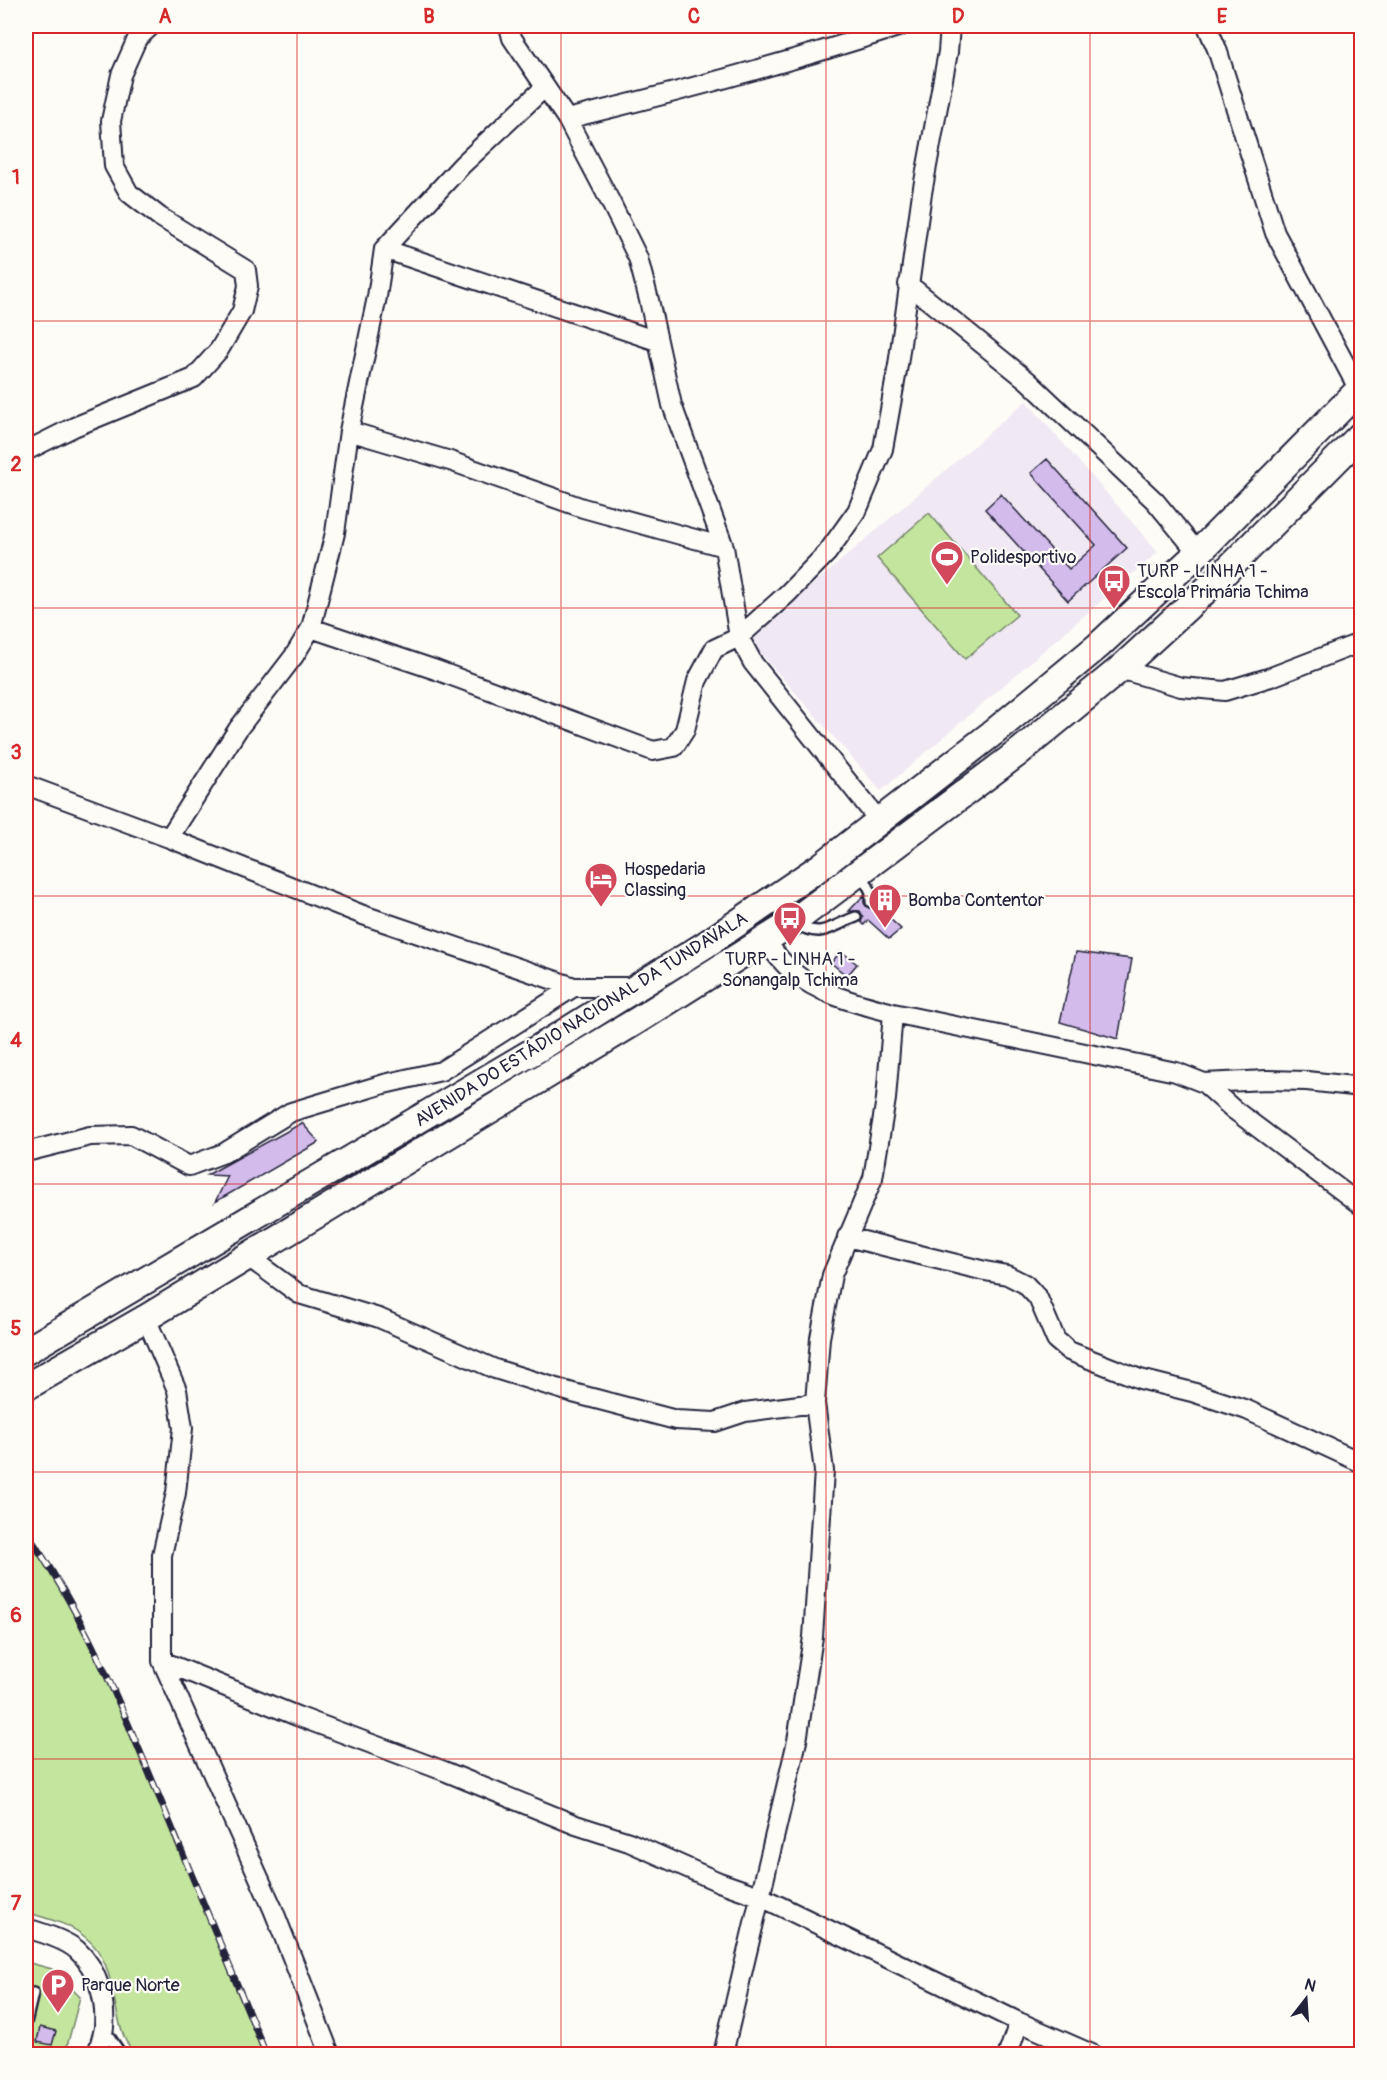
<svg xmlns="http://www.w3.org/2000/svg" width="1387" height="2080" font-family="Pangolin,sans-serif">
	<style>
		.built { fill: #f0e8f3 }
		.green { fill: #c4e59d; stroke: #73846c; stroke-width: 1.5 }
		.building { fill: #d3bbeb; stroke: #22223b; stroke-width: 1.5 }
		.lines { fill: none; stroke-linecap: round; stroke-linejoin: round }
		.lane-casing { stroke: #22223b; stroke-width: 14 }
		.street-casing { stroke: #22223b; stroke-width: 22 }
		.secondary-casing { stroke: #22223b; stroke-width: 30 }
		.lane { stroke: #fdfcf7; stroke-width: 9 }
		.street { stroke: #fdfcf7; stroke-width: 18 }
		.secondary { stroke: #fdfcf7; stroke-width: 26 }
		.rail-casing { stroke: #22223b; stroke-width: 7 }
		.rail { stroke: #fdfcf7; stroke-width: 4.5; stroke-dasharray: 14; stroke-linecap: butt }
		.grid { fill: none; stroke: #d62828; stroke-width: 1.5; stroke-opacity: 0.55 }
		.labels { text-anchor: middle; stroke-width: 4.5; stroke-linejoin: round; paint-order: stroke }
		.poi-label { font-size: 18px; fill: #22223b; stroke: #fdfcf7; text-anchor: start }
		.street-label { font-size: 18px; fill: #22223b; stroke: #fdfcf7 }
		.neatline { fill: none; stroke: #d62828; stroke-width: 2 }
		.grid-label { font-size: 20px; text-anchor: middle; font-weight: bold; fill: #d62828 }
	</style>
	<rect width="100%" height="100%" fill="#fdfcf7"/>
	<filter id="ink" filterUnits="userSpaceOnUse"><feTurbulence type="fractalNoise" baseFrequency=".0167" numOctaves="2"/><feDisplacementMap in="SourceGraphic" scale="12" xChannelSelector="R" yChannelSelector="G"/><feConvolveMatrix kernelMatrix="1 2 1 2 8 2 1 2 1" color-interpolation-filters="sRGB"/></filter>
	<g filter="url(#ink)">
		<!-- built -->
		<path class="built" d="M1026,401L1158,552L881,791L749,640Z"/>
		<!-- green -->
		<path class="green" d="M929,513L1017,615L965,659L877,558Z
			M26,1532L50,1566L82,1622L112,1682L267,2054H135C132,2049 127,2044 125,2039C110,2005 117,1962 85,1937C69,1923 45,1918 26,1912Z
			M26,1962L52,1969L80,1997L65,2054H26Z"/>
		<!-- building -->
		<path class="building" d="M1047,459L1127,548L1068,601L985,509L1001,494L1069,569L1096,545L1031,473Z
			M864,895V903L867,907L872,909L876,906L901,929L889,939L868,920L864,925L861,922L863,917L860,911H849Z
			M841,951L857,964L847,976L831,963Z
			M1076,952L1132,959L1118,1039L1060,1022Z
			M302,1123L319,1142L215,1202L228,1176L207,1175Z
			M40,2027L56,2031L52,2045L37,2042Z"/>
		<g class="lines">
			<!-- lane casing -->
			<g class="lane-casing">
				<path id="lane" d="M862,874L871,892V902
					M795,923C821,940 831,926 856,917
					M26,2023L33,1993
					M104,2029L121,2054"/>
			</g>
			<!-- street casing -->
			<g class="street-casing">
				<path id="street" d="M509,26L512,38L567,119L610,201L638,258L649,300L672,405L724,547L739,637L753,663L880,822
					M1207,26L1217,49L1275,233L1359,390
					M567,119C679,92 791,62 901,26
					M384,249L657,341
					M908,284L1028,381L1155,501L1198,553
					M349,431L450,461L583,508L724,547
					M26,451L74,427L194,378L219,350L242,311L248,286L246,270L160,217L129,193L114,166L111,121L121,75L137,39L151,26
					M311,628L436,670L653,751L674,747L685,730L697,681L714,649L739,637L787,594L827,553L857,511L883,449L898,365L922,193L948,52L950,26
					M1120,669L1181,687L1225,691L1271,677L1362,642
					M26,785L169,838L363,915L574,987H636
					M169,838L238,729L294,656L311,628L335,533L349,431L377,297L384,249L462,165L545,87
					M764,940C774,951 782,963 793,972C820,995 860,1004 893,1013L1176,1072L1204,1083L1233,1109L1362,1206
					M1204,1083L1267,1080L1307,1081L1362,1087
					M26,1152L90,1136L131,1135L189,1166L224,1153L291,1112L384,1084L441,1071L574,987
					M847,1237L985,1271L1007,1275L1025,1284L1038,1298L1056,1340L1069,1351L1140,1379L1192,1392L1247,1410L1362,1463
					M247,1256L299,1294L379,1318L495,1369L573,1393L676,1420L715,1422L745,1412L815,1403
					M146,1318L177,1390L183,1428L176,1493L162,1555V1661L273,1909L330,2054
					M162,1661L297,1716L444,1771L576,1825L629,1842L719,1882L759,1896L1019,2022L1092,2054
					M26,1928C40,1932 66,1940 77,1950C98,1969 106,2000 104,2027C103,2036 99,2046 97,2054
					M723,2054L797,1741L813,1637L824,1471L815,1403L820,1338L832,1275L873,1178L886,1099L893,1013
					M1008,2054L1019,2022"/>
			</g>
			<!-- secondary casing -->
			<g class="secondary-casing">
				<path id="secondary" d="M26,1351L549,1042L705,945L820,867L994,732L1098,646L1198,553L1362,387
					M26,1387L146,1318L638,1020L793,922L1019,752L1120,669L1218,579L1362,434"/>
			</g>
			<!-- lane -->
			<use href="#lane" class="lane"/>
			<!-- street -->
			<use href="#street" class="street"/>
			<!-- secondary -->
			<use href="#secondary" class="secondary"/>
			<!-- rail casing -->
			<g class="rail-casing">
				<path id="rail" d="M26,1532C84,1614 121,1706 160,1799C195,1884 231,1969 266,2054"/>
			</g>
			<!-- rail -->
			<use href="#rail" class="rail"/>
		</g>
	</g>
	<!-- grid -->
	<path class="grid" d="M297,26V2054M561,26V2054M826,26V2054M1090,26V2054M26,321H1362M26,608H1362M26,896H1362M26,1184H1362M26,1472H1362M26,1759H1362"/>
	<!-- icons -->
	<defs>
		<g id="stadium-pin" transform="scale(1.725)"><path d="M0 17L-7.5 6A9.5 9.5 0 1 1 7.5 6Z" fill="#d1495b" stroke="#fdfcf7"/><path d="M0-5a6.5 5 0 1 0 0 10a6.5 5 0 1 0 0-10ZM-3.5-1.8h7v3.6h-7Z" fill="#fff"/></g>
		<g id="bus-pin" transform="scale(1.725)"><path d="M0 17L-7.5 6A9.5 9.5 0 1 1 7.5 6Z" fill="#d1495b" stroke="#fdfcf7"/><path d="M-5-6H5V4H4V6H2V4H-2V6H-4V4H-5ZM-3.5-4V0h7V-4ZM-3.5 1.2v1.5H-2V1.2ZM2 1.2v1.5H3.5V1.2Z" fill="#fff"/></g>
		<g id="hotel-pin" transform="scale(1.725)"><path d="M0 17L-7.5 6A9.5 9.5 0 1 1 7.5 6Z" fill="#d1495b" stroke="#fdfcf7"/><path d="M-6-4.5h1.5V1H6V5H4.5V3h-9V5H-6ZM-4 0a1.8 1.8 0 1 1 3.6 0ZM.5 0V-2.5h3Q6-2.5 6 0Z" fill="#fff"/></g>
		<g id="building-pin" transform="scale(1.725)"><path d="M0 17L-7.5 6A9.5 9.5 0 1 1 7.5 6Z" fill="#d1495b" stroke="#fdfcf7"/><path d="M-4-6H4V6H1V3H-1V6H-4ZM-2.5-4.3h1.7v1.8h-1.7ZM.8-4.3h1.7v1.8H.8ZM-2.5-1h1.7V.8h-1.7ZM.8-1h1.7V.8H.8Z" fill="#fff"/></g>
		<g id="parking-pin" transform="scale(1.725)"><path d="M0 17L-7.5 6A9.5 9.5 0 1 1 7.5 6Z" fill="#d1495b" stroke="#fdfcf7"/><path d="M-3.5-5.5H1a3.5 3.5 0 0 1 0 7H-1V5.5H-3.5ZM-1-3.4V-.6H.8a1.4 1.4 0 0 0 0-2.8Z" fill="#fff"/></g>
	</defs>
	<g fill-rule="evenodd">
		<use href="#stadium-pin" x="947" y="557"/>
		<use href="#bus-pin" x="1114" y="581"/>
		<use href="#hotel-pin" x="601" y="879"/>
		<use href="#building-pin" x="885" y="900"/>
		<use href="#bus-pin" x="790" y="918"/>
		<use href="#parking-pin" x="58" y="1985"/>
	</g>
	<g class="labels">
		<!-- poi labels -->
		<g class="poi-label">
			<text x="970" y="563">Polidesportivo</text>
			<text x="1137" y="577">TURP - LINHA 1 -<tspan x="1137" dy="21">Escola Primária Tchima</tspan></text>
			<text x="624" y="875">Hospedaria<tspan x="624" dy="21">Classing</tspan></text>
			<text x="908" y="906">Bomba Contentor</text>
			<text x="790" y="965" text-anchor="middle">TURP - LINHA 1 -<tspan x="790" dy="21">Sonangalp Tchima</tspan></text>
			<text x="81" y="1991">Parque Norte</text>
		</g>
		<!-- street labels -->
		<g class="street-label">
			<text transform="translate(581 1019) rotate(-32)" y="6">AVENIDA DO ESTÁDIO NACIONAL DA TUNDAVALA</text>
		</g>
	</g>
	<!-- margin -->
	<rect width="1387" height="2080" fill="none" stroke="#fdfcf7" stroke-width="66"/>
	<!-- north arrow -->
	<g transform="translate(1306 1999) rotate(17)" stroke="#fdfcf7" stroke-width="4.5" paint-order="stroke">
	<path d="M0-4.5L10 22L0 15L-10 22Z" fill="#22223b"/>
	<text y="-9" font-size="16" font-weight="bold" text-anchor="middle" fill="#22223b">N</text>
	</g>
	<rect x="33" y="33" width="1321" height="2014" class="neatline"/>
	<g class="grid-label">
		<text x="165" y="23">A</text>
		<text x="429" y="23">B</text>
		<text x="694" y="23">C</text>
		<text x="958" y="23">D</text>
		<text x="1222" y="23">E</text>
		<text x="16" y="184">1</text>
		<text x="16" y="471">2</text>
		<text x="16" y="759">3</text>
		<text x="16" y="1047">4</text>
		<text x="16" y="1335">5</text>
		<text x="16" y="1622">6</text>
		<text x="16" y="1910">7</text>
	</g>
</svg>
